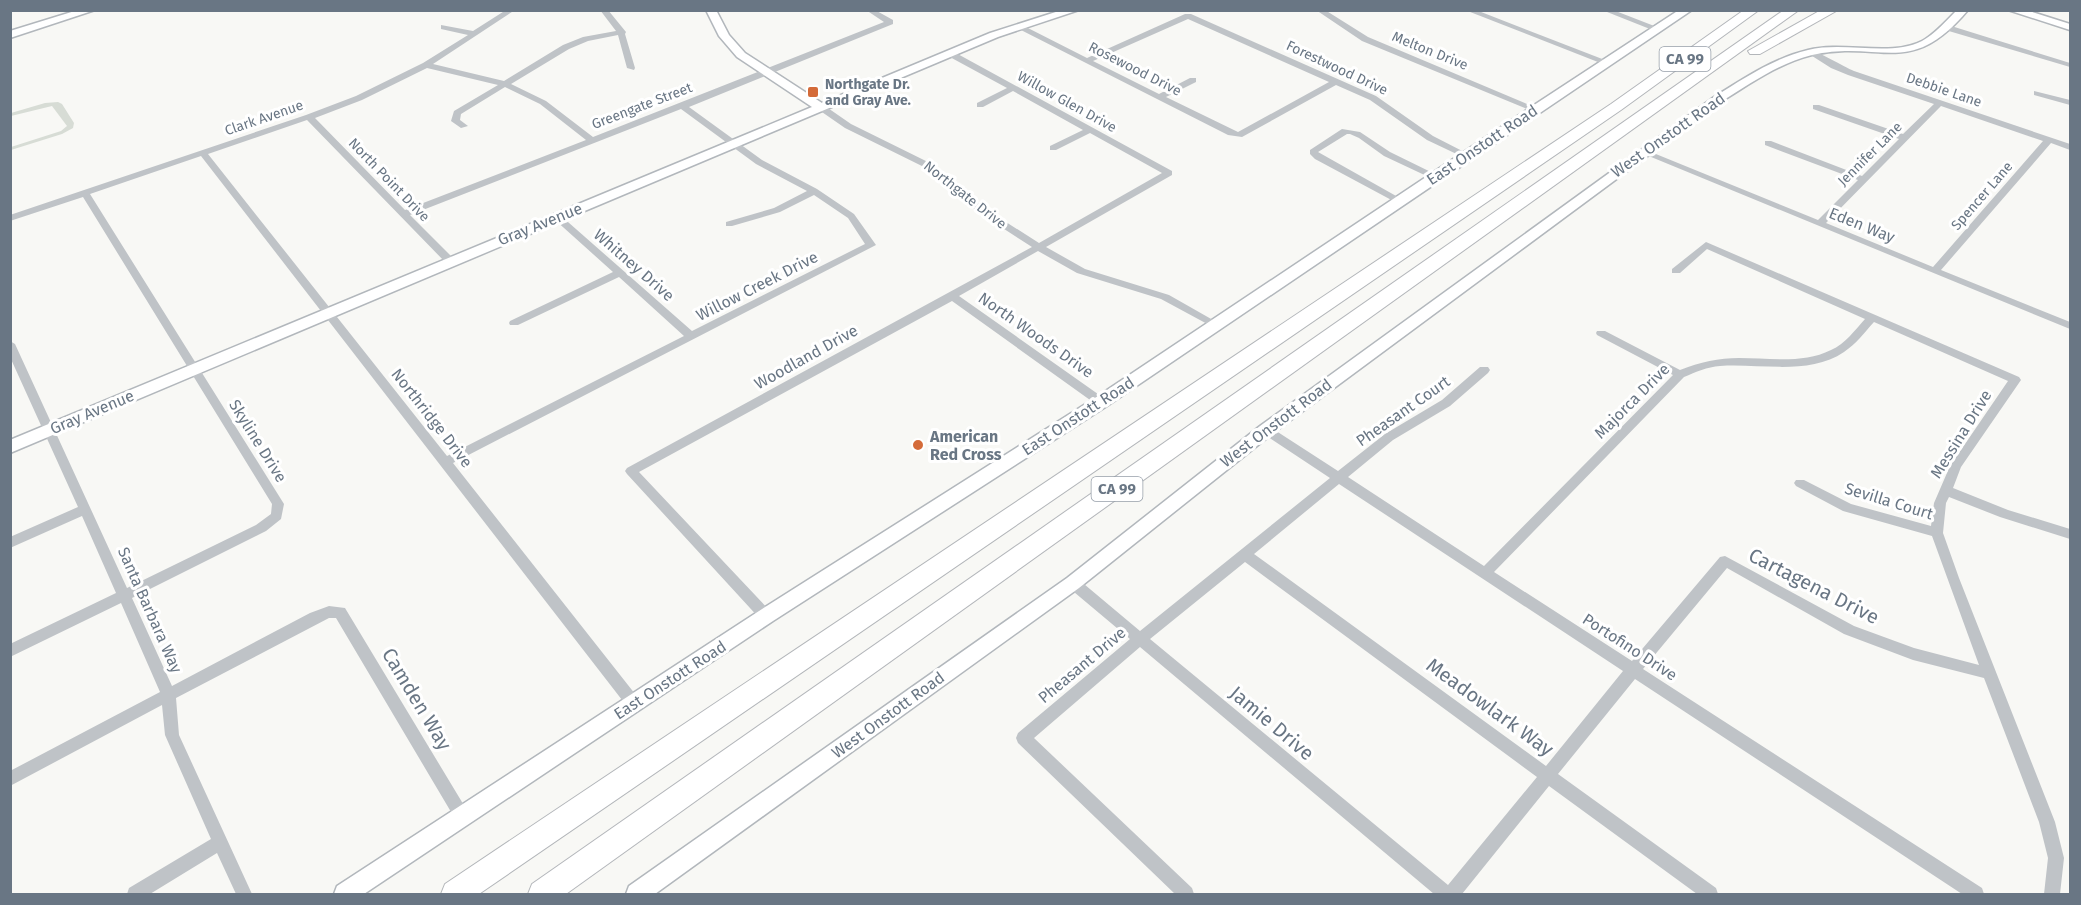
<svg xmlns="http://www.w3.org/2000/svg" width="2081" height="905" viewBox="0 0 2081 905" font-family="'Fira Sans',sans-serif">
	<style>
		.green { fill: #d7dcd5 }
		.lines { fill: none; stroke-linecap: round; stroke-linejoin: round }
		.secondary-casing { stroke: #b2b7bc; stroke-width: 3 }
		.highway-casing { stroke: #b3b6ba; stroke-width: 2 }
		.street { fill: #bfc3c7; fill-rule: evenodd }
		.secondary { fill: #fff; fill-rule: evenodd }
		.highway { fill: #fff; fill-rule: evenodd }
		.poi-dot { fill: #d46b39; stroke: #fff; stroke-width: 2 }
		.labels { text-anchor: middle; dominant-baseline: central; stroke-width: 6; stroke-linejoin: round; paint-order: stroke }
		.far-street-label { font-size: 14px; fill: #697684; stroke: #fff }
		.far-poi-label { font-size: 14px; font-weight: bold; fill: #697684; stroke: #fff; text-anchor: start }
		.shield { fill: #fff; stroke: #969fa9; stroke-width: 1.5 }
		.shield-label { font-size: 15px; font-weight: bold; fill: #697684 }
		.street-label { font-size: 16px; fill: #697684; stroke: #fff }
		.poi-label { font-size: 16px; font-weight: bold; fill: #697684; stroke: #fff; text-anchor: start }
		.near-street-label { font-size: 20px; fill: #697684; stroke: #fff }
	</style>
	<rect width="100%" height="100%" fill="#f8f8f5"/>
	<path class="green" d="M58 102 62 104 74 123 73 128 62 134 11 150V147L61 131 67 126 52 106 11 116V113L45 103Z"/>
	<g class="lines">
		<g class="secondary-casing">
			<g id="secondary">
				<path d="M78 10H95L10 38V31Z"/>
				<path d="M706 10H716L729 35 745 53 822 103 990 33 1062 10H1079L998 37 10 453V440L812 107 737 57 719 36Z"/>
				<path d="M1679 10H1692L1107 406 773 621 364 894H334L337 886 759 611 1095 398 1531 107Z"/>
				<path d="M1957 10H1968C1909 80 1882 39 1812 55 1779 63 1750 84 1722 101L1272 434 1079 588 655 894H626L629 886 1067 578 1260 426 1714 97C1744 78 1774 58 1808 50 1844 41 1891 57 1922 41 1935 34 1946 21 1957 10Z"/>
				<path d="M2008 10H2026L2070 24V30Z"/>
			</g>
		</g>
		<g class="highway-casing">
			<g id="highway">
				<path d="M1744 10H1759L1621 110 479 894H441L445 884 1611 104Z"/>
				<path d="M1784 10H1799L566 894H528L532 884Z"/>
				<path d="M1821 10H1838L1760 54H1750L1748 51Z"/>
			</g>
		</g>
		<g class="street">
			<path d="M506 10H515L433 64 504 81 563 45 583 37 616 31 600 10H608L626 32 625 34 635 68 634 70 627 68 618 35 588 41 569 49 511 84 546 101 593 137 884 22 866 10H875L893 20V24L689 107 762 160 817 189 854 214 876 245 453 463 639 699 641 704 639 709 634 710 629 709 201 156 90 194 284 504 281 519 266 531 132 598 172 686 310 613 329 606 345 608 471 817 469 822 463 824 457 822 336 618H329L176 698 179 735 252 894H236L217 853 150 894H127L129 888 211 839 165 735 162 705 10 786V771L160 692 121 603 10 657V644L116 593 82 516 10 548V537L78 507 10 357V341L15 344 127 588 256 525 271 514 272 504 83 197 10 221V215L306 115 356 96 423 63 468 35 441 29V25L473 31ZM427 68 498 85 454 111 451 121 461 128 468 126 460 120 461 114 505 87 540 104 586 140 405 210 315 118 362 100ZM681 109 756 164 807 191 774 208 726 222V226H732L780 212 814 195 848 218 865 244 692 331 560 215H554V219L613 272 510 321 509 323 510 325H518L619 277 684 336 447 456 208 154 307 120 446 263 450 264 455 261 454 259 410 215Z"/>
			<path d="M1316 10H1325L1368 37 1539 109 1532 111 1362 41Z"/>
			<path d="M1465 10H1476L1610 62 1603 64Z"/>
			<path d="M1602 10H1613L1662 29 1655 31Z"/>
			<path d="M1185 14H1191L1376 96 1433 136 1472 156 1471 158H1465L1427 140 1370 100 1336 85 1242 137 1228 135 1015 27 1022 25 1087 58ZM1188 19 1329 82 1238 132 1166 97 1196 82V78H1190L1159 94 1093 61Z"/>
			<path d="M1942 25H1948L2070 63V67L1942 29Z"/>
			<path d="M1809 50C1816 50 1844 67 1854 71L2070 144V150L2051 143 1941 270 2070 322V329L1639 152 1643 149 1646 150 1818 220 1858 180 1765 145V141H1771L1862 176 1899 139 1813 109V105H1819L1903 134 1934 104 1848 75 1831 68 1809 54ZM1941 106 2043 141 1933 267 1826 223Z"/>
			<path d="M948 52H954L1172 171V175L1046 247 1085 269 1169 295 1220 324 1219 326H1211L1161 299 1077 273 1038 251 959 296 1105 399 1107 402 1105 405H1097L952 301 639 472 771 612 773 616 771 620 766 622 761 620 627 474 625 471 627 468 1032 247 978 212 928 169 845 128 819 110V106H825L851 124 934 165 984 208 1039 243 1162 173 1090 133 1056 150H1050V146L1083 130 1013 91 983 107H977V103L1007 88 948 56Z"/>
			<path d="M2034 91 2070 100V105L2034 95Z"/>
			<path d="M1342 129 1360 132 1390 152 1441 177 1439 179H1433L1384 156 1359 138 1350 134H1347L1318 152 1405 201 1403 203H1397L1315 159 1310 154V150Z"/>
			<path d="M1706 242 2019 377 2021 380 1961 467 1953 488 2008 510 2070 529V539L2000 517 1949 497 1946 503 1943 533 1959 578 2055 822 2064 858 2060 894H2044L2048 858 2039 822 1984 678 1913 660 1844 634 1727 568 1643 669 1982 888 1984 894H1962L1635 679 1558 774 1716 888 1718 894H1697L1549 786 1462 894H1434L1140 647 1034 738 1192 888 1194 894H1175L1018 743 1016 738 1018 733 1130 639 1068 587 1066 583 1068 579 1073 578 1078 579 1140 631 1330 478 1262 433 1260 430 1262 427H1270L1338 471 1385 434 1442 400 1480 367H1488L1490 370 1488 373 1450 406 1393 440 1348 477 1484 566 1673 375 1597 335 1596 333 1597 331H1605L1680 370C1700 362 1719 358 1739 358 1770 358 1803 364 1831 350 1845 344 1855 330 1865 319L1707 249 1680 273H1672V269ZM1874 322 2008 381 1950 466 1934 503 1931 526 1851 504 1804 480H1796L1794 483 1796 486 1843 511 1932 536 1979 665 1914 648 1854 626 1725 556 1720 557 1632 661 1494 572 1684 377C1696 372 1707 367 1720 366 1759 363 1809 376 1844 352 1856 344 1864 333 1874 322ZM1339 484 1623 671 1546 766 1254 554ZM1245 562 1537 777 1448 885 1150 639Z"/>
		</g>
		<use href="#secondary" class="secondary"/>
		<use href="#highway" class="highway"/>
	</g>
	<g class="poi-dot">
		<rect x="807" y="86" width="12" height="12" rx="3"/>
		<circle cx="918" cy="445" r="6"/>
	</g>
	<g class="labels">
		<g class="far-street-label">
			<text transform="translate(1430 51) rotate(22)">Melton Drive</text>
			<text transform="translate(1337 68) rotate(25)">Forestwood Drive</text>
			<text transform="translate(1135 69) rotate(27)">Rosewood Drive</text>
			<text transform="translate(1944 90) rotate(19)">Debbie Lane</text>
			<text transform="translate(1067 102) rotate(29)">Willow Glen Drive</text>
			<text transform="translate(642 106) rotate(-21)">Greengate Street</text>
			<text transform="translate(264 118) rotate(-19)">Clark Avenue</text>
			<text transform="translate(1870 154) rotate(-45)">Jennifer Lane</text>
			<text transform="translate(389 180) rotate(46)">North Point Drive</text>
			<text transform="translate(965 195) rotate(38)">Northgate Drive</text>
			<text transform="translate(1982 196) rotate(-49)">Spencer Lane</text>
		</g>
		<g class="far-poi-label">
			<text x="825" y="84">Northgate Dr.<tspan x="825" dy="16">and Gray Ave.</tspan></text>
		</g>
		<g class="shield">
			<rect x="1659.5" y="47" width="51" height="24" rx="4.5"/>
			<rect x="1091.5" y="477" width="51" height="24" rx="4.5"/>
		</g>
		<g class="shield-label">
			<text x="1685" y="59">CA 99</text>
			<text x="1117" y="489">CA 99</text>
		</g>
		<g class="street-label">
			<text transform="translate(1668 135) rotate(-35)">West Onstott Road</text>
			<text transform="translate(1482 145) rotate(-34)">East Onstott Road</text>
			<text transform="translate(540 224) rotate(-22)">Gray Avenue</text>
			<text transform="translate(1862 225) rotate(22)">Eden Way</text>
			<text transform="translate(634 265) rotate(41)">Whitney Drive</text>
			<text transform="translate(757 286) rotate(-27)">Willow Creek Drive</text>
			<text transform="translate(1036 335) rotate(35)">North Woods Drive</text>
			<text transform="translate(806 357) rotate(-29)">Woodland Drive</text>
			<text transform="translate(1632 401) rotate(-45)">Majorca Drive</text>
			<text transform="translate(1403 411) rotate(-35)">Pheasant Court</text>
			<text transform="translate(92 412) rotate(-23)">Gray Avenue</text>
			<text transform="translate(1078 416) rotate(-33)">East Onstott Road</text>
			<text transform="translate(432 418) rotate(52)">Northridge Drive</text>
			<text transform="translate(1276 423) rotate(-37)">West Onstott Road</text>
			<text transform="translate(1961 434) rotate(-58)">Messina Drive</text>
			<text transform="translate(258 441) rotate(58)">Skyline Drive</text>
			<text transform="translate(1889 501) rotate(17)">Sevilla Court</text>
			<text transform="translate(150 610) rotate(66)">Santa Barbara Way</text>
			<text transform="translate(1630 647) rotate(33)">Portofino Drive</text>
			<text transform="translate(1082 665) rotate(-40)">Pheasant Drive</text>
			<text transform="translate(670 680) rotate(-33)">East Onstott Road</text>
			<text transform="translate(888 715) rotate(-36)">West Onstott Road</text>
		</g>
		<g class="poi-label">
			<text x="930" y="436">American<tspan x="930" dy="18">Red Cross</tspan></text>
		</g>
		<g class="near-street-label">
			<text transform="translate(1814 586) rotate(27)">Cartagena Drive</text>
			<text transform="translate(417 699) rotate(59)">Camden Way</text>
			<text transform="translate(1490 707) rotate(36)">Meadowlark Way</text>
			<text transform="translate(1272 723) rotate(40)">Jamie Drive</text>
		</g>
	</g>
	<rect width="2081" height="905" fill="none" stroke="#697684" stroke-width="24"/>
</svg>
